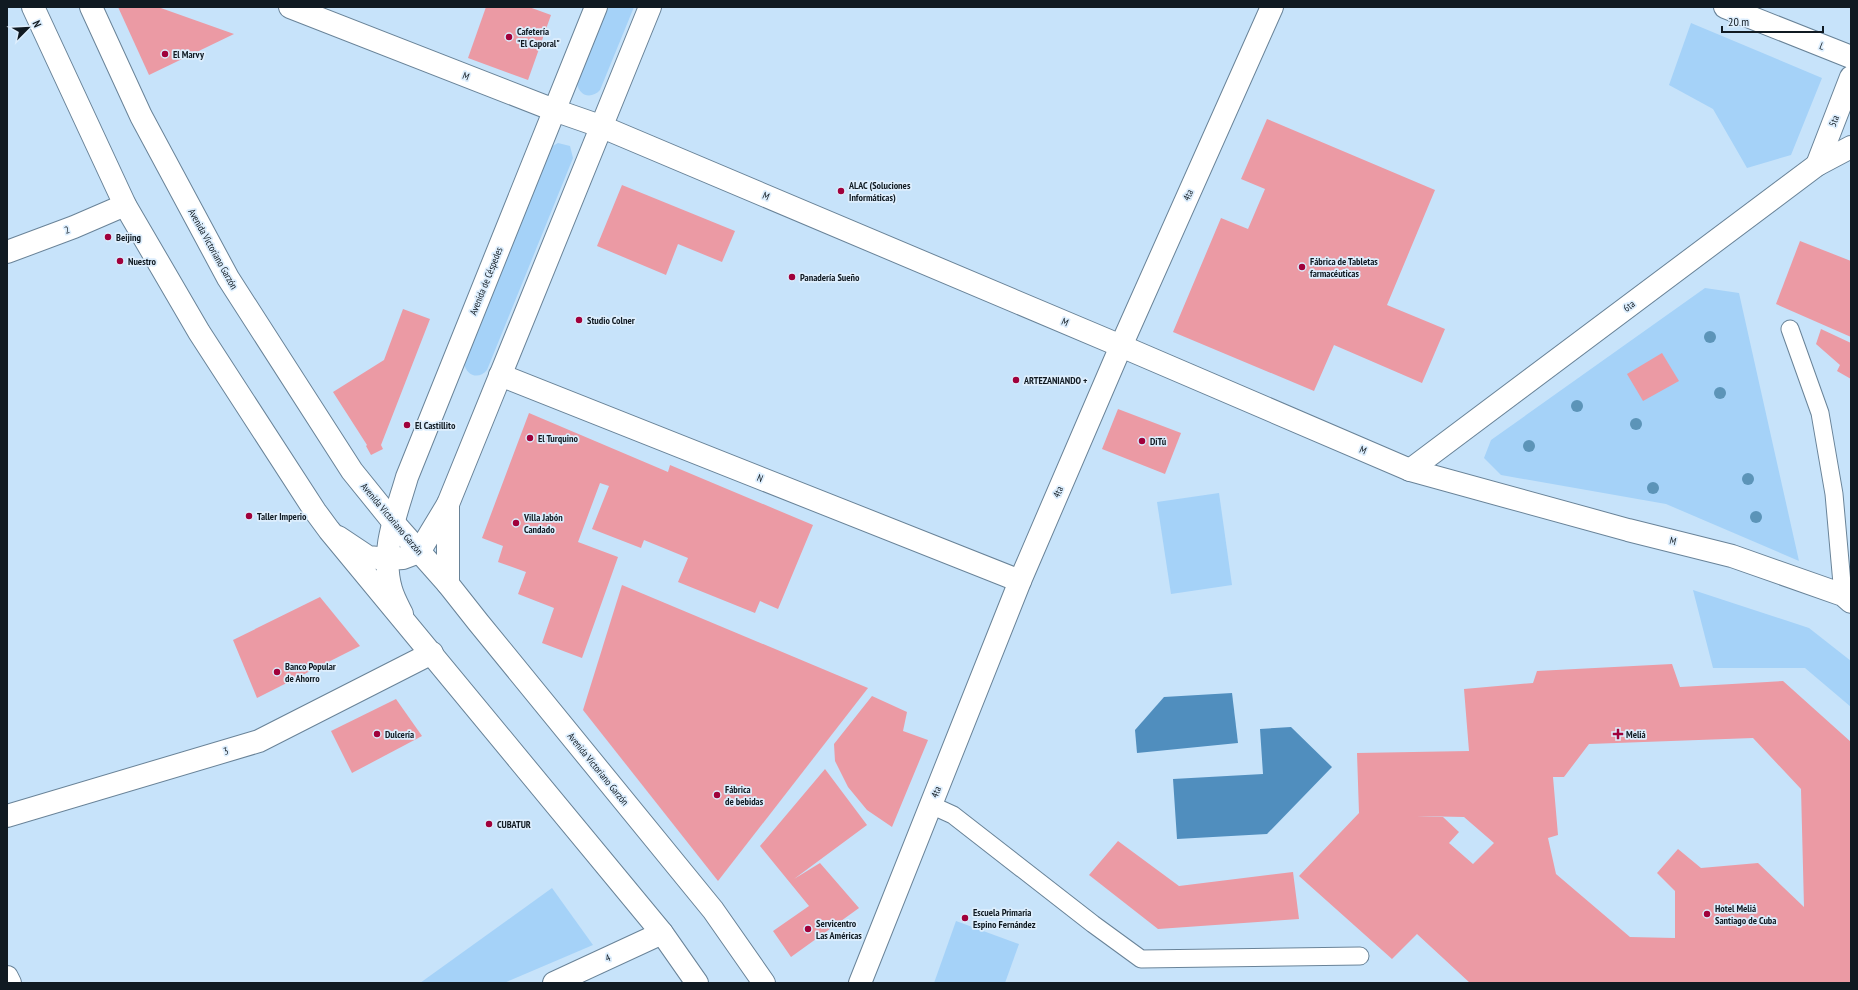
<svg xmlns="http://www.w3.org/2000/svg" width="1858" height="990" viewBox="0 0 1858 990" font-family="'PT Sans Narrow',sans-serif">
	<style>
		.green { fill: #a5d2f8 }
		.water { fill: #508ebe }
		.building { fill: #eb9aa4; fill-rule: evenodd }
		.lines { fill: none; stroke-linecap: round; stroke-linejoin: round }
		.lane-casing { stroke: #698398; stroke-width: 19 }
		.street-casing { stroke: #698398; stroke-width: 24 }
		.secondary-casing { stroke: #698398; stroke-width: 24 }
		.primary-casing { stroke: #698398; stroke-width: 24 }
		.lane { stroke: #fff; stroke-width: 17 }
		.street { stroke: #fff; stroke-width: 22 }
		.secondary { stroke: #fff; stroke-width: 22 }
		.primary { stroke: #fff; stroke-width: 22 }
		.tree { fill: #5c94b8 }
		.poi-dot { fill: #a0013b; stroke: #ddeefd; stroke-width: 1.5 }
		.labels { text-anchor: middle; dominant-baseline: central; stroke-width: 3.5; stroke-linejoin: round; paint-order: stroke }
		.poi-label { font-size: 10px; font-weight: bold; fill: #101a22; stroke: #ddeefd; text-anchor: start }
		.street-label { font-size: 10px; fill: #101a22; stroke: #ddeefd }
	</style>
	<rect width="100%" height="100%" fill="#c7e3fa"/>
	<g class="green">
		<path d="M608 7H634L600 90C592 99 579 97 577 83Z"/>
		<path d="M1691 23 1822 78 1791 155 1747 168 1713 109 1669 85Z"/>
		<path d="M558 143 570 146 573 158 487 370C479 380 466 376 464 363L551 147Z"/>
		<path d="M1705 288 1739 293 1799 561 1666 504 1501 475 1484 458 1491 440Z"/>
		<path d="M1219 493 1232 585 1171 594 1157 502Z"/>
		<path d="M1693 590 1809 628 1851 661V707L1805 668H1713Z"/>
		<path d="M552 888 593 945 504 983H420Z"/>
		<path d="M956 921 1019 944 1005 983H934Z"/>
	</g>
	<g class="water">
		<path d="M1232 693 1238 743 1137 753 1135 730 1164 697Z"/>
		<path d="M1291 727 1332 767 1267 834 1177 839 1173 779 1263 774 1260 729Z"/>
	</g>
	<g class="building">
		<path d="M118 7H158L234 34 149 75Z"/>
		<path d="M486 7H529L551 15 528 80 468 58Z"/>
		<path d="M1267 119 1435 190 1387 305 1445 329 1422 383 1334 345 1314 391 1173 332 1221 218 1248 229 1265 189 1241 179Z"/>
		<path d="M622 185 735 231 722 262 678 244 666 275 597 246Z"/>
		<path d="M1800 241 1851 261V337L1776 304Z"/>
		<path d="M403 309 430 319 381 445 383 449 371 455 366 446 367 445 333 392 384 360Z"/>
		<path d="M1821 329 1851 343V379L1837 371 1840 365 1816 344Z"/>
		<path d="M1662 353 1679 381 1643 401 1627 374Z"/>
		<path d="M1118 409 1181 433 1165 474 1102 449Z"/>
		<path d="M529 413 668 472 670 465 813 525 778 609 760 601 755 613 678 582 688 558 644 540 641 548 592 529 609 486 600 483 578 542 618 557 582 658 542 643 554 608 518 594 526 572 498 562 503 546 482 538Z"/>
		<path d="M622 585 868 688 718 881 583 710Z"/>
		<path d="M320 597 360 646 257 698 233 640Z"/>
		<path d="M1672 664 1680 687 1783 681 1851 742V983H1470L1417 934 1392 959 1299 876 1359 813 1357 753 1469 751 1464 689 1533 683 1537 671ZM1753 738 1801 789 1804 907 1758 863 1701 868 1678 849 1657 873 1675 891V938L1630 937 1556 874 1548 838 1558 835 1553 777H1564L1589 744ZM1417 816 1464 817 1494 843 1473 864 1449 843 1459 832 1443 817Z"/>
		<path d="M872 696 907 712 903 731 928 740 892 827 867 810 848 787 835 761 834 744Z"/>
		<path d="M396 699 422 736 352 773 331 731Z"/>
		<path d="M825 769 867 825 794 879 820 863 859 908 791 957 773 931 809 906 760 846Z"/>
		<path d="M1118 841 1179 886 1293 872 1299 919 1158 929 1089 875Z"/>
	</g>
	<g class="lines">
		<g class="lane-casing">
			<g id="lane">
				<path d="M1790 329 1820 413 1834 494 1843 595"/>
				<path d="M931 805 953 815 1093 924 1141 959 1360 956"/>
			</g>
		</g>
		<g class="street-casing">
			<g id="street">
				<path d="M290 7 554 110"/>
				<path d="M1725 7 1851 57"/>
				<path d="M1817 165 1851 77"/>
				<path d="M7 252 74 227 125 205"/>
				<path d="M1121 346 1272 7"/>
				<path d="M500 375 1020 581"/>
				<path d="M1410 470 1817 165 1851 147"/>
				<path d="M7 816 259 741 432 653"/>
				<path d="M554 983 662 933"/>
			</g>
		</g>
		<g class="secondary-casing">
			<g id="secondary">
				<path d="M554 110 600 126 1121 346 1410 470 1628 530 1732 556 1843 595 1851 602"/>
				<path d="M338 537 368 557 388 559 403 558 419 552 448 504 650 7"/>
				<path d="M448 584V504"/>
				<path d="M402 614C398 606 393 597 391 589 380 551 397 512 407 477L596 7"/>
				<path d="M7 977 10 983"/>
				<path d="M860 983 1020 581 1121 346"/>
			</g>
		</g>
		<g class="primary-casing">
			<g id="primary">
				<path d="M33 7 125 205 199 332 315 511 329 530 662 933 697 983"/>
				<path d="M91 7 141 116 228 278 352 471 394 523 448 584 478 622 713 910 764 983"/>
			</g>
		</g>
		<use href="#lane" class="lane"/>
		<use href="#street" class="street"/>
		<use href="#secondary" class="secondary"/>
		<use href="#primary" class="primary"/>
	</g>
	<g class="tree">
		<circle cx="1710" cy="337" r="6"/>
		<circle cx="1720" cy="393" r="6"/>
		<circle cx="1577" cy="406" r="6"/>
		<circle cx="1636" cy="424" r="6"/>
		<circle cx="1529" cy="446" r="6"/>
		<circle cx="1748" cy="479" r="6"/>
		<circle cx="1653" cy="488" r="6"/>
		<circle cx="1756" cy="517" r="6"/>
	</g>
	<g class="poi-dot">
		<circle cx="509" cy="37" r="4"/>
		<circle cx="165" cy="54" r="4"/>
		<circle cx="841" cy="191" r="4"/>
		<circle cx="108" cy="237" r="4"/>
		<circle cx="120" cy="261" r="4"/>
		<circle cx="1302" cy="267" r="4"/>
		<circle cx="792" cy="277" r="4"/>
		<circle cx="579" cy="320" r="4"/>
		<circle cx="1016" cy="380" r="4"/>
		<circle cx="407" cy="425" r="4"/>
		<circle cx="530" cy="438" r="4"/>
		<circle cx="1142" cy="441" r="4"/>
		<circle cx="249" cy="516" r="4"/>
		<circle cx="516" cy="523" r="4"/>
		<circle cx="277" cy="672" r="4"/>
		<circle cx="377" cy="734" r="4"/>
		<path d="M1616 728h4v4h4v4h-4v4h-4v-4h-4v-4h4z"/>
		<circle cx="717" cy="795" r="4"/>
		<circle cx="489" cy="824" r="4"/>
		<circle cx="1707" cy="914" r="4"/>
		<circle cx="965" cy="918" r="4"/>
		<circle cx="808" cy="929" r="4"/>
	</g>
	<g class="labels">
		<g class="poi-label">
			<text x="517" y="31">Cafetería<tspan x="517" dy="12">"El Caporal"</tspan></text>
			<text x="173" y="54">El Marvy</text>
			<text x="849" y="185">ALAC (Soluciones<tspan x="849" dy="12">Informáticas)</tspan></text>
			<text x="116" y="237">Beijing</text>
			<text x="128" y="261">Nuestro</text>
			<text x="1310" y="261">Fábrica de Tabletas<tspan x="1310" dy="12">farmacéuticas</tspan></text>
			<text x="800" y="277">Panadería Sueño</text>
			<text x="587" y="320">Studio Colner</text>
			<text x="1024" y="380">ARTEZANIANDO +</text>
			<text x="415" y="425">El Castillito</text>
			<text x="538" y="438">El Turquino</text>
			<text x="1150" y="441">DiTú</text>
			<text x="257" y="516">Taller Imperio</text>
			<text x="524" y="517">Villa Jabón<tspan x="524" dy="12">Candado</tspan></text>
			<text x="285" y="666">Banco Popular<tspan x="285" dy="12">de Ahorro</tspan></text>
			<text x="385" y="734">Dulcería</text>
			<text x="1626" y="734">Meliá</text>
			<text x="725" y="789">Fábrica<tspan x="725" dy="12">de bebidas</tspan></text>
			<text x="497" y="824">CUBATUR</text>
			<text x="1715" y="908">Hotel Meliá<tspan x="1715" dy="12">Santiago de Cuba</tspan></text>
			<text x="973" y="912">Escuela Primaria<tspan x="973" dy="12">Espino Fernández</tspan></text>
			<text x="816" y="923">Servicentro<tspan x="816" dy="12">Las Américas</tspan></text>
		</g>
		<g class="street-label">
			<text transform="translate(1822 46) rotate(22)">L</text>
			<text transform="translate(466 76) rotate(21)">M</text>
			<text transform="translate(1834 121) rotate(-69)">5ta</text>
			<text transform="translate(1188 195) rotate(-66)">4ta</text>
			<text transform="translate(766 196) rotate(23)">M</text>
			<text transform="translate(67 230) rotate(-20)">2</text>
			<text transform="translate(213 249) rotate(61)">Avenida Victoriano Garzón</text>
			<text transform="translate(486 281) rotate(-68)">Avenida de Céspedes</text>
			<text transform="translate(1629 306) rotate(-37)">6ta</text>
			<text transform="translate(1065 322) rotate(23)">M</text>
			<text transform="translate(1363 450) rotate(23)">M</text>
			<text transform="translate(760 478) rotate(22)">N</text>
			<text transform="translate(1058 492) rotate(-67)">4ta</text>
			<text transform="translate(392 519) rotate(50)">Avenida Victoriano Garzón</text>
			<text transform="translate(1673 541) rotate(14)">M</text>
			<text transform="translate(226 751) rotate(-17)">3</text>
			<text transform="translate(598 769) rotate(51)">Avenida Victoriano Garzón</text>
			<text transform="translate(936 792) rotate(-68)">4ta</text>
			<text transform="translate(608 958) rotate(-24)">4</text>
		</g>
	</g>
	<rect width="1858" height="990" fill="none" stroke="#101a22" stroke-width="16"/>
	<g transform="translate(28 28) rotate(66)" stroke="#ddeefd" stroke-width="3" paint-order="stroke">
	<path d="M0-3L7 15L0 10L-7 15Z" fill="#101a22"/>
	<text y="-6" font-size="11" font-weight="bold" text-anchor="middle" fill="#101a22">N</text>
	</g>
	<path d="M1722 26v6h101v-6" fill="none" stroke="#101a22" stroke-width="2"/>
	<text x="1728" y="26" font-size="12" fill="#101a22" stroke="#ddeefd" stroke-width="3" paint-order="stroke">20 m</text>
</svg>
